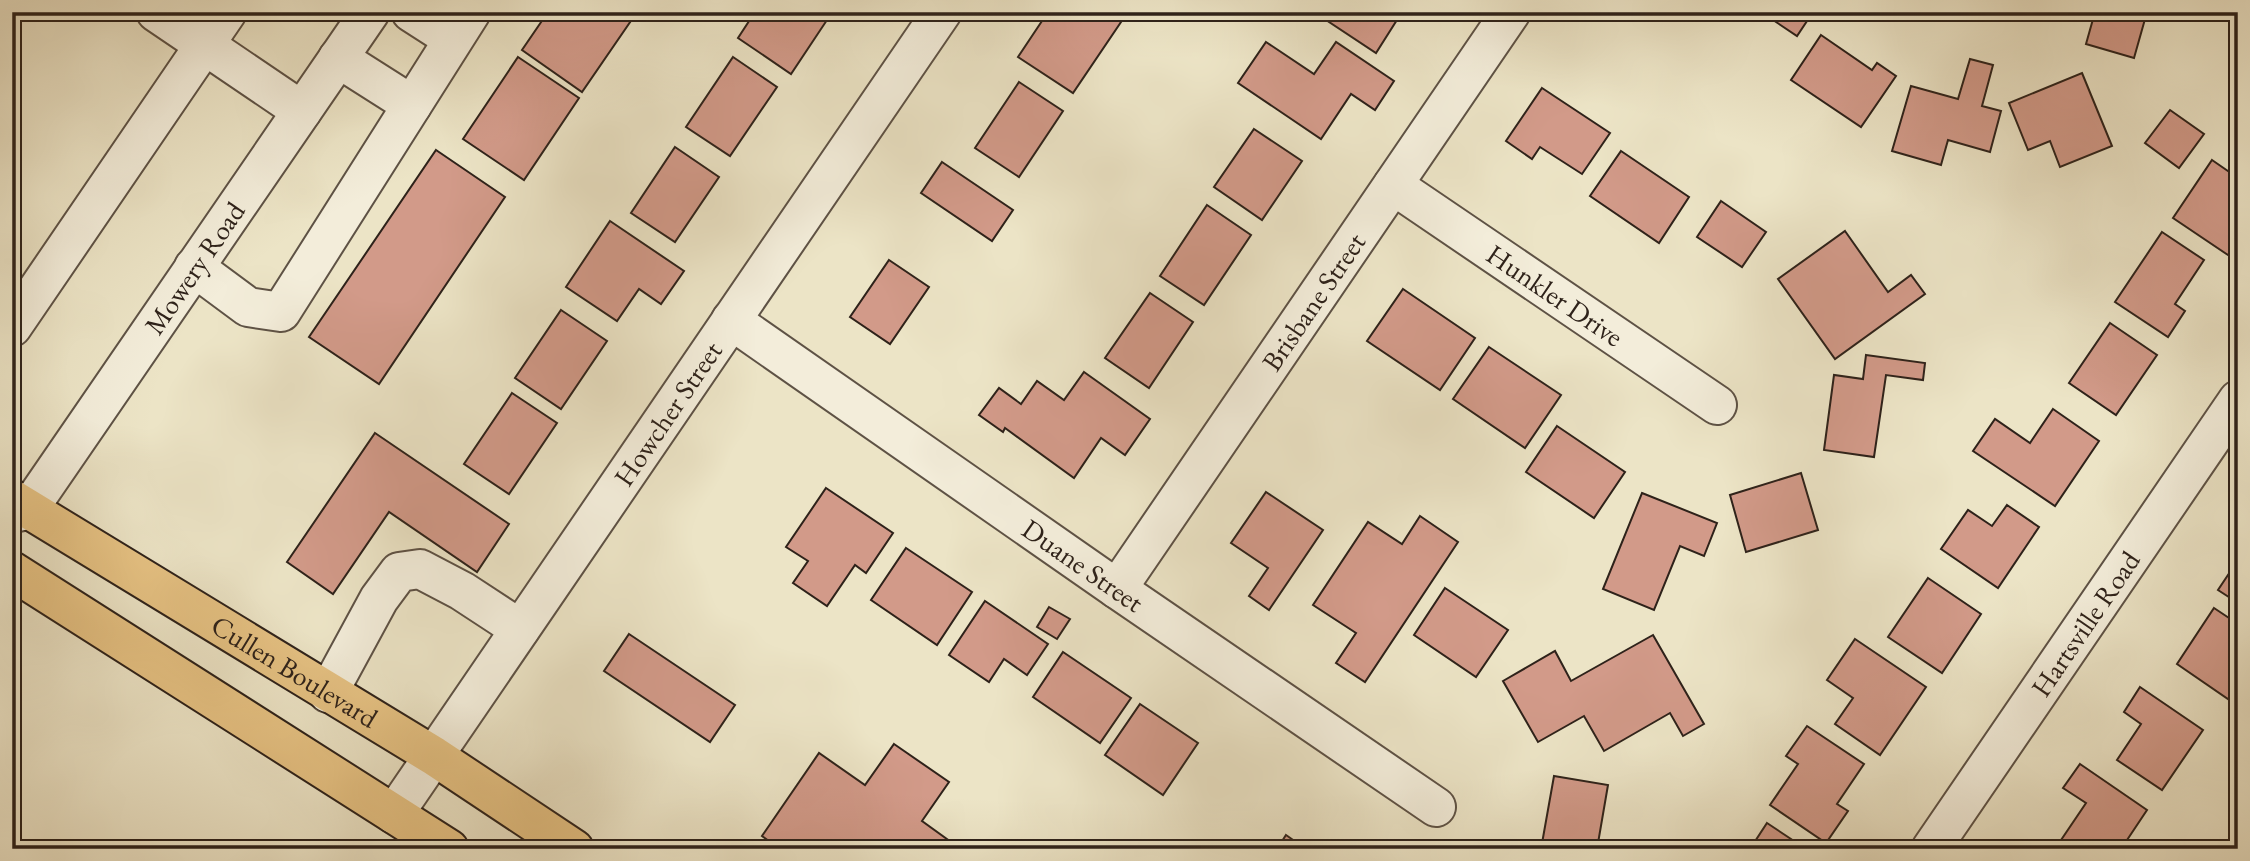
<svg xmlns="http://www.w3.org/2000/svg" width="2250" height="861" viewBox="0 0 2250 861" font-family="'EB Garamond',serif">
	<style>
		.building { fill: #d29a89; stroke: #2e221a; stroke-width: 2 }
		.lines { fill: none; stroke-linecap: round; stroke-linejoin: round }
		.minor-casing { stroke: #5e5245; stroke-width: 42 }
		.major-casing { stroke: #2e221a; stroke-width: 42 }
		.minor { stroke: #f3edda; stroke-width: 38 }
		.major { stroke: #e6c283; stroke-width: 38 }
		.labels { text-anchor: middle; dominant-baseline: central; stroke-width: 5; stroke-linejoin: round; paint-order: stroke }
		.street-label { font-size: 28px; fill: #2e221a; stroke: #f3edda }
	</style>
	<rect width="100%" height="100%" fill="#ece4c6"/>
	<filter id="stains"><feTurbulence type="fractalNoise" baseFrequency=".00286" numOctaves="4"/><feColorMatrix values="0 0 0 0 .2 0 0 0 0 .09 0 0 0 0 .02 0 0 0 .5 -.17"/></filter>
	<radialGradient id="worn" r=".72"><stop offset=".6" stop-color="#630" stop-opacity="0"/><stop offset="1" stop-color="#630" stop-opacity=".3"/></radialGradient>
	<g class="building">
		<path d="M548 12H637L582 92 522 50Z"/>
		<path d="M755 12H829L831 14 791 74 738 38Z"/>
		<path d="M1048 12H1106L1121 22 1073 93 1018 57Z"/>
		<path d="M1314 12H1402L1376 53Z"/>
		<path d="M1761 12H1813L1797 36Z"/>
		<path d="M2095 12H2147L2134 58 2086 44Z"/>
		<path d="M1821 35 1872 70 1877 63 1896 76 1861 127 1791 80Z"/>
		<path d="M1266 42 1314 74 1336 42 1394 81 1375 110 1351 94 1321 139 1238 83Z"/>
		<path d="M518 57 579 98 524 180 463 139Z"/>
		<path d="M733 57 777 87 730 156 686 127Z"/>
		<path d="M1970 59 1993 65 1982 106 2001 111 1990 152 1948 140 1941 165 1892 151 1911 86 1958 99Z"/>
		<path d="M2082 73 2112 146 2060 167 2050 141 2028 150 2009 103Z"/>
		<path d="M1019 82 1063 111 1019 177 975 148Z"/>
		<path d="M1542 88 1610 133 1582 174 1540 147 1532 159 1506 141Z"/>
		<path d="M2170 110 2204 134 2179 168 2145 143Z"/>
		<path d="M1254 129 1302 161 1262 220 1214 187Z"/>
		<path d="M675 147 719 177 675 242 631 213Z"/>
		<path d="M436 150 505 197 379 384 309 337Z"/>
		<path d="M1621 151 1689 197 1659 243 1590 196Z"/>
		<path d="M2212 160 2238 178V241L2228 255 2173 218Z"/>
		<path d="M942 162 1013 210 992 241 921 193Z"/>
		<path d="M1721 201 1766 232 1742 267 1697 237Z"/>
		<path d="M1207 205 1251 235 1204 305 1160 276Z"/>
		<path d="M610 221 684 271 661 304 639 289 617 321 566 287Z"/>
		<path d="M1845 231 1888 292 1911 275 1925 294 1835 359 1778 279Z"/>
		<path d="M2162 232 2204 260 2175 304 2185 311 2168 337 2115 302Z"/>
		<path d="M889 260 929 287 890 344 850 317Z"/>
		<path d="M1403 289 1475 338 1440 390 1367 341Z"/>
		<path d="M1150 293 1193 322 1149 388 1105 358Z"/>
		<path d="M561 310 607 341 561 409 515 378Z"/>
		<path d="M2110 323 2157 355 2116 415 2069 383Z"/>
		<path d="M1489 347 1561 395 1525 448 1453 399Z"/>
		<path d="M1866 355 1925 363 1923 380 1886 375 1874 457 1824 450 1834 375 1863 379Z"/>
		<path d="M1084 372 1150 419 1125 455 1101 438 1074 478 1005 428 1003 432 979 415 999 388 1021 404 1037 381 1064 400Z"/>
		<path d="M512 393 557 423 509 494 464 464Z"/>
		<path d="M2053 409 2099 441 2055 506 1973 451 1995 419 2030 443Z"/>
		<path d="M1557 426 1625 472 1594 518 1526 472Z"/>
		<path d="M375 433 509 524 477 572 389 512 333 594 287 562Z"/>
		<path d="M1801 473 1818 530 1746 552 1730 495Z"/>
		<path d="M826 488 893 533 866 573 855 565 827 606 793 583 808 561 786 547Z"/>
		<path d="M1266 492 1323 530 1269 610 1249 596 1268 568 1231 543Z"/>
		<path d="M1642 493 1717 523 1704 556 1680 546 1654 610 1603 589Z"/>
		<path d="M2007 505 2039 527 1998 588 1941 549 1968 510 1992 526Z"/>
		<path d="M1420 516 1458 542 1365 682 1336 663 1356 633 1313 605 1368 522 1402 544Z"/>
		<path d="M906 548 972 592 937 645 871 600Z"/>
		<path d="M2238 560V603L2218 590Z"/>
		<path d="M1928 578 1981 614 1942 673 1888 637Z"/>
		<path d="M1445 588 1508 630 1476 677 1414 635Z"/>
		<path d="M985 601 1048 644 1027 675 1004 659 989 682 949 655Z"/>
		<path d="M1049 607 1070 619 1057 639 1037 627Z"/>
		<path d="M2214 608 2238 624V684L2228 699 2177 664Z"/>
		<path d="M629 634 735 705 710 742 604 671Z"/>
		<path d="M1653 635 1704 724 1683 736 1670 713 1604 751 1584 716 1538 742 1503 681 1555 651 1571 681Z"/>
		<path d="M1855 639 1926 687 1880 755 1835 724 1853 698 1827 680Z"/>
		<path d="M1063 652 1131 698 1100 743 1033 697Z"/>
		<path d="M2140 687 2203 730 2162 790 2117 760 2141 724 2124 712Z"/>
		<path d="M1140 704 1198 743 1163 795 1105 755Z"/>
		<path d="M1807 726 1864 764 1837 804 1848 811 1826 843 1770 805 1798 764 1786 756Z"/>
		<path d="M894 744 949 782 922 821 951 842 946 849H780L762 836 819 753 865 785Z"/>
		<path d="M2080 764 2147 810 2121 849H2055L2086 803 2063 788Z"/>
		<path d="M1554 776 1608 785 1597 849H1541Z"/>
		<path d="M1767 823 1806 849H1750Z"/>
		<path d="M1286 835 1306 849H1277Z"/>
	</g>
	<g class="lines">
		<g class="minor-casing">
			<g id="minor">
				<path d="M156 12 302 111"/>
				<path d="M411 12 453 39"/>
				<path d="M338 58 412 105"/>
				<path id="s1" d="M1393 185 1717 405"/>
				<path d="M194 267 248 307 281 312 471 12"/>
				<path id="s2" d="M731 320 1117 589 1436 807"/>
				<path d="M12 327 227 12"/>
				<path id="s3" d="M12 513 28 510 370 12"/>
				<path id="s4" d="M1117 589 1511 12"/>
				<path d="M328 693 379 599 399 572 420 569 462 591 520 629"/>
				<path id="s5" d="M394 814 942 12"/>
				<path id="s6" d="M1931 849 2238 400"/>
			</g>
		</g>
		<g class="major-casing">
			<g id="major">
				<path id="s7" d="M12 499 434 756 574 849"/>
				<path d="M12 571 449 849"/>
			</g>
		</g>
		<use href="#minor" class="minor"/>
		<use href="#major" class="major"/>
	</g>
	<g class="labels">
		<g class="street-label">
			<text stroke="none"><textPath href="#s3" startOffset="310">Mowery Road</textPath></text>
			<text stroke="none"><textPath href="#s1" startOffset="196">Hunkler Drive</textPath></text>
			<text stroke="none"><textPath href="#s4" startOffset="348">Brisbane Street</textPath></text>
			<text stroke="none"><textPath href="#s5" startOffset="485">Howcher Street</textPath></text>
			<text stroke="none"><textPath href="#s2" startOffset="429">Duane Street</textPath></text>
			<text stroke="none"><textPath href="#s6" startOffset="273">Hartsville Road</textPath></text>
			<text stroke="none"><textPath href="#s7" startOffset="331">Cullen Boulevard</textPath></text>
		</g>
	</g>
	<rect width="2250" height="861" fill="none" stroke="#ece4c6" stroke-width="42"/>
	<rect x="14" y="14" width="2222" height="833" fill="none" stroke="#2e221a" stroke-width="3.5"/>
	<rect x="21" y="21" width="2208" height="819" fill="none" stroke="#2e221a" stroke-width="2"/>
	<rect width="100%" height="100%" filter="url(#stains)"/>
	<rect width="100%" height="100%" fill="url(#worn)"/>
</svg>
